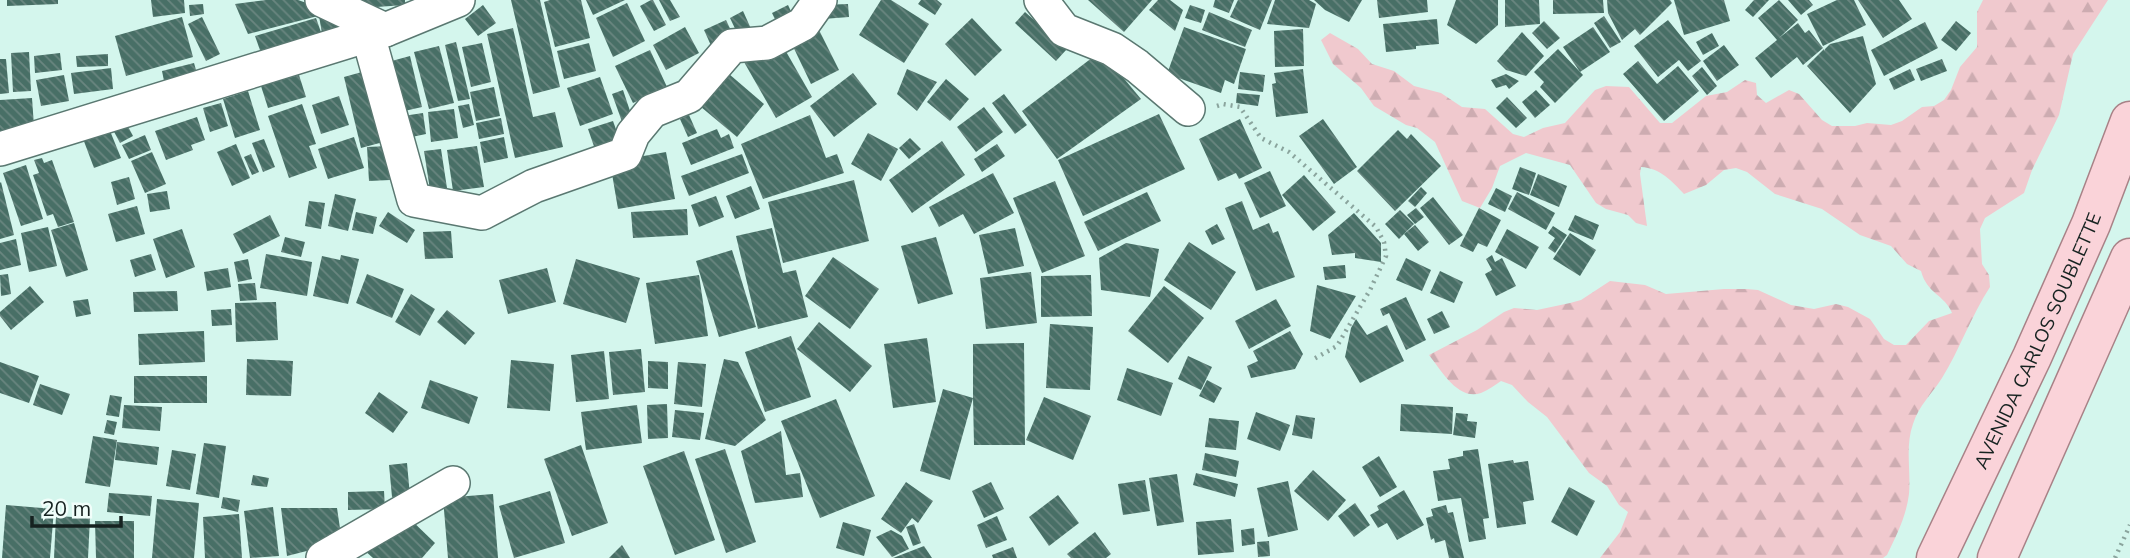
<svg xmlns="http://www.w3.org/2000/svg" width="2130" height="558" viewBox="0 0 2130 558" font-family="Mulish,sans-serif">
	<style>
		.forest { fill: url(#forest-firs) }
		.building { fill: url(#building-back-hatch) }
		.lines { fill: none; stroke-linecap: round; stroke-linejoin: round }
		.street-casing { stroke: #5a7871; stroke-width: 36 }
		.primary-casing { stroke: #a88287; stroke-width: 41 }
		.path { stroke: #8aa49d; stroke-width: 4.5; stroke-dasharray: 2 5; stroke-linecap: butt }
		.street { stroke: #fff; stroke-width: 33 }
		.primary { stroke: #fad3d9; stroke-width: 38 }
		.labels { text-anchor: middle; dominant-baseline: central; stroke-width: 7; stroke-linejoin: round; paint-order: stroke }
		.street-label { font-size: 19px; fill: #162220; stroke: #f1fefa }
	</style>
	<defs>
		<pattern id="forest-firs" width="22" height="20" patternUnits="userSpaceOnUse" patternTransform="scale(1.75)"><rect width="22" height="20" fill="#f0c9ce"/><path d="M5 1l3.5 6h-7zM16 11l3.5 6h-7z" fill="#cdacb1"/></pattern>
		<pattern id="building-back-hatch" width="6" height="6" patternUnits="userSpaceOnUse" patternTransform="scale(1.75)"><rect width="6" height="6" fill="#486f66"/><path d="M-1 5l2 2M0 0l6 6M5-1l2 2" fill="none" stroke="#6a8680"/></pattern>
	</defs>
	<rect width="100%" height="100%" fill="#d4f6ed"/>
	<path class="forest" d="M1983 0H2108L2073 54 2059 115 2032 170 2024 193 1985 218 1980 229 1982 264 1989 275 1990 287C1971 316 1960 349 1942 378 1932 394 1919 405 1913 424 1905 446 1911 471 1909 494 1906 517 1897 534 1887 555L1883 558H1600L1620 532 1628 512 1619 505 1607 486 1589 473 1547 417 1528 402 1512 385 1501 381C1495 385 1488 390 1481 393 1458 401 1441 370 1429 355L1477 330 1504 312 1514 308 1537 310 1570 303 1581 300 1610 281 1645 285 1666 294 1724 289H1746L1758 290 1791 305 1814 309 1836 304 1848 307 1870 319 1884 339 1894 345H1906L1929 321 1952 313C1945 295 1927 294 1921 271L1907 264 1891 246 1860 235 1822 209 1775 194 1747 172 1736 168 1724 170 1706 185 1684 194C1672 181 1660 168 1641 167L1640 174 1647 226 1636 223 1628 215 1606 209 1596 203 1570 165 1526 153 1500 166 1492 188 1480 208 1462 201 1435 142 1417 128 1406 125 1374 106 1361 88 1333 64 1321 40 1330 33 1358 49 1372 64 1394 71 1414 86 1441 93 1462 107 1485 109 1513 134 1524 137 1543 128 1565 123 1595 90 1606 86 1629 87 1660 123H1672L1706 96 1727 92 1745 80 1756 83 1757 95 1766 103 1789 90 1799 94 1822 120 1832 126H1855L1867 123 1891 125 1902 121 1922 107 1934 106 1944 100 1951 90 1960 67 1977 47V12Z"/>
	<g class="building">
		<path d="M7 0H58V4L7 6Z"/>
		<path d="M151 0H184L185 13 153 17Z"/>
		<path d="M266 0H298L315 6 318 16 248 34 235 4Z"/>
		<path d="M347 0H405V5L348 9Z"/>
		<path d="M511 0H540L560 87 533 94Z"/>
		<path d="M550 0H581L590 38 555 47 544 2Z"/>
		<path d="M586 0H625L593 15Z"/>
		<path d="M651 0H653L666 25 654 31 640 6Z"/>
		<path d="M659 0H670L680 17 670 21Z"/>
		<path d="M881 0H891L929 24 904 63 859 35Z"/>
		<path d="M921 0H937L942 4 935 15 918 4Z"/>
		<path d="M1088 0H1152L1124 32Z"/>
		<path d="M1158 0H1170L1183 10 1175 31 1149 10Z"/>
		<path d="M1215 0H1234L1229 13 1213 7Z"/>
		<path d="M1238 0H1272L1260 30 1230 17Z"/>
		<path d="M1275 0H1309L1316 4 1309 28 1267 24Z"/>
		<path d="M1314 0H1362L1349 22 1325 10Z"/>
		<path d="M1377 0H1427L1428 12 1379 18Z"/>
		<path d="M1456 0H1498V25L1476 44 1447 25Z"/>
		<path d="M1505 0H1539L1540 24 1505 27Z"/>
		<path d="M1553 0H1603L1604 13 1553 14Z"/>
		<path d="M1607 0H1670L1672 3 1640 35 1635 29 1622 40 1608 13Z"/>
		<path d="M1674 0H1724L1730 21 1684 35Z"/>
		<path d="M1754 0H1769L1753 17 1745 10Z"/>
		<path d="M1779 0 1798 20 1779 38 1798 23 1805 33 1809 30 1823 48 1803 65 1797 57 1771 78 1755 58 1777 40 1758 18Z"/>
		<path d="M1788 0H1809L1813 5 1801 15Z"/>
		<path d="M1837 0H1854L1866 25 1823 46 1807 14Z"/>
		<path d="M1858 0H1899L1912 19 1883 38Z"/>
		<path d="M627 3 645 41 613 57 596 18Z"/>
		<path d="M203 4 204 14 190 16 189 5Z"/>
		<path d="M848 4 849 17 823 19 822 5Z"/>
		<path d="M483 5 496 23 478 36 465 19Z"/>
		<path d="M788 5 797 24 781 32 772 13Z"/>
		<path d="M1190 5 1205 10 1201 23 1185 18Z"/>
		<path d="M743 11 752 31 739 37 730 18Z"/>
		<path d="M341 12 345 35 323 39 319 16Z"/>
		<path d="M1025 12 1067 49 1056 61 1015 23Z"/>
		<path d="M1209 12 1252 30 1245 47 1202 30Z"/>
		<path d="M1604 16 1621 42 1610 48 1594 23Z"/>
		<path d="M182 17 193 57 126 76 115 36Z"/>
		<path d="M202 17 220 54 206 61 188 24Z"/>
		<path d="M316 18 322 35 261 53 255 36Z"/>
		<path d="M972 18 1002 50 975 76 945 44Z"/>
		<path d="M1437 19 1439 44 1416 46V49L1386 52 1383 24Z"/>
		<path d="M726 20 735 39 713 50 704 30Z"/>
		<path d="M1668 20 1701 61 1688 71 1679 60 1658 77 1634 46Z"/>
		<path d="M1544 21 1560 38 1547 49 1532 33Z"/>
		<path d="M1956 21 1971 33 1956 51 1941 40Z"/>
		<path d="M815 22 839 70 811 84 788 36Z"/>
		<path d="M1925 22 1938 48 1884 76 1871 50Z"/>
		<path d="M685 27 699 53 666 70 653 45Z"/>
		<path d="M1184 27 1246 49 1234 84 1225 80 1221 93 1167 74Z"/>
		<path d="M1593 27 1610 52 1580 72 1563 47Z"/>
		<path d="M513 28 533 117 555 112 563 147 515 158 487 34Z"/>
		<path d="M1303 29 1304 66 1275 67 1274 31Z"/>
		<path d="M1522 32 1544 56 1526 76 1506 70 1497 61Z"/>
		<path d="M1712 33 1719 46 1703 55 1696 42Z"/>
		<path d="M1863 36 1876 84 1850 113 1807 66 1824 49 1825 51V49L1830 44Z"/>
		<path d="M780 41 812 97 776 118 744 62Z"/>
		<path d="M456 42 470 99 458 101 445 45Z"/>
		<path d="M482 43 491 82 471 87 462 47Z"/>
		<path d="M589 43 596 71 564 79 557 51Z"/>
		<path d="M1724 45 1739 65 1717 81 1703 61Z"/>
		<path d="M439 46 454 103 429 109 414 52Z"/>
		<path d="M1558 49 1583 75 1555 103 1540 87 1544 82 1534 72Z"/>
		<path d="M650 50 667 87 633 103 615 66Z"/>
		<path d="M1101 51 1141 99 1057 159 1022 111Z"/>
		<path d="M29 52 31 91 13 92 11 53Z"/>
		<path d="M60 53 62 70 35 73 34 56Z"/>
		<path d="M108 54V66L77 67 76 56Z"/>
		<path d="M410 56 422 107 400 112 388 62Z"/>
		<path d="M0 59H6L9 93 0 94Z"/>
		<path d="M1942 59 1947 71 1921 81 1916 69Z"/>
		<path d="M1638 61 1657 84 1678 66 1699 91 1664 121 1623 74Z"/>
		<path d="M194 63 198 77 165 86 162 71Z"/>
		<path d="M1702 67 1717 86 1707 95 1692 76Z"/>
		<path d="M111 68 113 89 74 94 71 73Z"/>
		<path d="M722 68 764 104 737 137 695 102Z"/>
		<path d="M907 69 937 82 917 111 897 94Z"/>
		<path d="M1303 69 1308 113 1276 117 1272 84 1276 83 1274 73Z"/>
		<path d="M1910 69 1915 80 1894 90 1889 79Z"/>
		<path d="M369 70 387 141 361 148 344 77Z"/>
		<path d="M1240 72 1265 75 1263 92 1238 89Z"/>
		<path d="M853 73 877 104 834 137 810 106Z"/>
		<path d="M1506 74 1519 81 1509 89 1506 85 1496 88 1491 80Z"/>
		<path d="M64 75 69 101 41 106 36 80Z"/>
		<path d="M299 75 306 97 268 108 261 86Z"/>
		<path d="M600 77 613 114 580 126 567 88Z"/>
		<path d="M946 79 969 99 950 121 927 102Z"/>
		<path d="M494 87 500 116 476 121 470 92Z"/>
		<path d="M623 90 635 126 625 130 612 94Z"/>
		<path d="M1536 90 1550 105 1535 118 1522 102Z"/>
		<path d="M248 91 260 130 235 138 223 99Z"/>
		<path d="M1237 93 1260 95 1258 106 1236 103Z"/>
		<path d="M1004 94 1027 125 1015 134 992 103Z"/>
		<path d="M339 96 349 125 321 134 312 105Z"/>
		<path d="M1507 97 1527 118 1516 128 1496 108Z"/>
		<path d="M32 98 34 126 0 137V100Z"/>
		<path d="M221 103 228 126 210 132 203 108Z"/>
		<path d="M302 104 316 144 309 146 317 168 289 178 268 116Z"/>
		<path d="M469 104 474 125 463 128 458 106Z"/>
		<path d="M984 107 1003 132 976 152 957 127Z"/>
		<path d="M454 109 458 138 431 142 428 112Z"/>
		<path d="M423 113 426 134 407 138 403 116Z"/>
		<path d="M1159 114 1185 169 1083 216 1058 160Z"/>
		<path d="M689 115 697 133 688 137 680 119Z"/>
		<path d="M810 115 826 158 837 154 844 173 763 199 741 144Z"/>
		<path d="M197 117 205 140 191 145 193 150 166 160 155 131Z"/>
		<path d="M501 118 504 134 479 139 476 123Z"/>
		<path d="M124 119 133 136 120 143 111 126Z"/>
		<path d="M1240 119 1262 168 1239 179 1236 173 1218 181 1199 139Z"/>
		<path d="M1323 119 1357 167 1334 184 1299 136Z"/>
		<path d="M613 121 623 149 598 158 588 129Z"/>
		<path d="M108 126 121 158 94 168 82 136Z"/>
		<path d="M717 129 721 138 729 134 734 148 691 165 682 143Z"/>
		<path d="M1398 130 1407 139 1411 134 1441 166 1395 211 1357 171Z"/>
		<path d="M868 133 898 149 881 181 851 164Z"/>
		<path d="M145 135 151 150 129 159 122 145Z"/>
		<path d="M354 137 364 168 328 179 318 149Z"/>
		<path d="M504 137 508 158 484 163 480 142Z"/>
		<path d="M910 138 921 149 909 159 899 148Z"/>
		<path d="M264 139 275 167 263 172 252 143Z"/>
		<path d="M942 141 965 175 912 213 889 180Z"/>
		<path d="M236 144 250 178 232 186 217 152Z"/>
		<path d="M997 144 1005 156 982 172 974 159Z"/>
		<path d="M388 146 390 180 369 181 367 147Z"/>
		<path d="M477 146 484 187 453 191 447 150Z"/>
		<path d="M441 149 447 188 430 190 424 151Z"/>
		<path d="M152 152 166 184 145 193 131 161Z"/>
		<path d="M666 152 675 199 618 209 610 162Z"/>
		<path d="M251 154 259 172 252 175 244 157Z"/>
		<path d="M742 154 749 173 689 196 681 176Z"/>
		<path d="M42 158 44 163 52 160 74 222 58 227 53 214 47 216 33 175 39 173 34 160Z"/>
		<path d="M26 165 43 219 21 226 3 173Z"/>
		<path d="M1520 167 1536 173 1529 195 1512 189Z"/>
		<path d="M1270 171 1286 206 1260 218 1244 183Z"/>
		<path d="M993 173 1014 213 974 234 963 214 939 227 929 207Z"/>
		<path d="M1538 174 1567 186 1559 207 1530 195Z"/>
		<path d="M1304 175 1336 212 1313 231 1282 195Z"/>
		<path d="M129 177 135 199 117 205 111 182Z"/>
		<path d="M854 180 869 241 783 263 768 202Z"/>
		<path d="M1055 181 1085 256 1042 273 1013 198Z"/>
		<path d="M1 182 14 235 0 239V183Z"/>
		<path d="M751 186 760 209 735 219 726 196Z"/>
		<path d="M1421 187 1427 193 1415 207 1408 201Z"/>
		<path d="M1496 188 1512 196 1505 212 1488 204Z"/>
		<path d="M167 191 170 209 150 212 147 194Z"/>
		<path d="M1147 192 1161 221 1098 251 1084 222Z"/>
		<path d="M1517 192 1555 213 1546 230 1508 209Z"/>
		<path d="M335 194 356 199 348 231 328 226Z"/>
		<path d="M716 196 724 217 699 227 691 205Z"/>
		<path d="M1433 197 1463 235 1449 245 1420 208Z"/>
		<path d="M309 201 325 203 321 229 305 226Z"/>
		<path d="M1242 201 1253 230 1269 223 1273 233 1278 231 1295 277 1256 291 1225 208Z"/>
		<path d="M137 206 145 234 116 242 108 214Z"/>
		<path d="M1416 208 1424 217 1415 224 1407 215Z"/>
		<path d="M1479 208 1501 220 1487 247 1478 243 1473 252 1460 246Z"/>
		<path d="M687 209 688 235 633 238 631 212Z"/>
		<path d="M1400 210 1414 224 1399 239 1385 224Z"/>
		<path d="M356 212 377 217 373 234 352 230Z"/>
		<path d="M388 212 415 230 407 243 379 226Z"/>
		<path d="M1354 213 1381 243V262L1355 258V253L1332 255 1328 235Z"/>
		<path d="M270 215 280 236 243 254 233 234Z"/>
		<path d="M1575 215 1599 225 1593 240 1568 230Z"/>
		<path d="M74 223 88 270 66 277 51 230Z"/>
		<path d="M1217 224 1225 239 1212 245 1205 231Z"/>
		<path d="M1415 225 1429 242 1418 251 1404 234Z"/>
		<path d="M1553 226 1567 235 1555 253 1548 248 1555 238 1548 233Z"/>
		<path d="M48 227 57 266 29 272 21 233Z"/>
		<path d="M772 228 783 273 796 270 808 317 758 329 736 236Z"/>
		<path d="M1015 228 1024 266 988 274 979 235Z"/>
		<path d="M182 229 195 267 166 278 153 239Z"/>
		<path d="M1507 229 1539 247 1526 269 1495 252Z"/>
		<path d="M451 231 453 258 425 259 423 232Z"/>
		<path d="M1570 233 1596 250 1580 276 1553 259Z"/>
		<path d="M285 237 305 242 301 257 281 252Z"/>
		<path d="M936 237 953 294 918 304 901 246Z"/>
		<path d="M16 239 21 265 0 270V243Z"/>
		<path d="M1189 242 1236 272 1211 310 1164 280Z"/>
		<path d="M1126 243 1159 249 1150 297 1101 290 1099 258Z"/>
		<path d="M732 250 756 327 719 337 696 261Z"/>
		<path d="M151 254 156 270 135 277 130 260Z"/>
		<path d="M266 254 312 262 307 296 260 288Z"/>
		<path d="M341 255 359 259 348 304 313 296 322 256 340 260Z"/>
		<path d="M1492 255 1495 262 1502 258 1516 286 1496 296 1485 274 1492 270 1486 259Z"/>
		<path d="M833 257 879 289 850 329 805 296Z"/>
		<path d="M1406 258 1431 270 1422 291 1396 280Z"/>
		<path d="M248 259 252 279 238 282 234 262Z"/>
		<path d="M576 259 640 278 626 323 563 304Z"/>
		<path d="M1345 265 1346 278 1325 280 1323 267Z"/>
		<path d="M228 268 231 287 207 291 204 272Z"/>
		<path d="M547 268 556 302 508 314 499 280Z"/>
		<path d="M1440 271 1463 282 1454 303 1430 293Z"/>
		<path d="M1031 272 1037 323 986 329 980 278Z"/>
		<path d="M8 274 11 294 1 296 0 275Z"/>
		<path d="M367 274 404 289 392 318 356 303Z"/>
		<path d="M699 275 708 336 655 344 646 283Z"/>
		<path d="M1091 275 1092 316 1041 317V276Z"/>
		<path d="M255 283 257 300 240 301 238 284Z"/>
		<path d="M1317 285 1356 296 1330 339 1310 331Z"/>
		<path d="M30 286 44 302 11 330 0 316V312Z"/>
		<path d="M1164 286 1204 318 1168 363 1128 331Z"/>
		<path d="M177 291 178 311 134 312 133 292Z"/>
		<path d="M411 294 435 309 420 336 395 322Z"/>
		<path d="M1406 297 1426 340 1406 350 1389 313 1383 316 1380 309Z"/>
		<path d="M88 299 91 314 76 317 73 301Z"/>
		<path d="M1276 299 1291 326 1249 349 1235 321Z"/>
		<path d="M276 302 278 340 236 342 235 303Z"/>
		<path d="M231 309 232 325 212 326 211 310Z"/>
		<path d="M447 310 475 333 465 345 437 322Z"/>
		<path d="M1442 311 1450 327 1434 334 1427 319Z"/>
		<path d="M1356 319 1367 335 1387 325 1404 361 1360 383 1345 357 1351 328Z"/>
		<path d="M819 322 872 366 850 392 797 349Z"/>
		<path d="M1050 324 1093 327 1090 390 1046 388Z"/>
		<path d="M204 331 205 362 139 365 138 334Z"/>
		<path d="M1290 331 1303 354 1295 369 1251 378 1247 366 1258 361 1253 351Z"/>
		<path d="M791 336 811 397 765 412 745 352Z"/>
		<path d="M927 338 936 402 893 408 884 344Z"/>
		<path d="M1024 343 1025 445H974L973 398 950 480 920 471 943 389 973 398V344Z"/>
		<path d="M641 349 645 392 613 395 609 352Z"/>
		<path d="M604 351 609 399 576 402 571 355Z"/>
		<path d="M1188 356 1212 367 1201 390 1178 379Z"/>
		<path d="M247 359 293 361 291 396 246 395Z"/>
		<path d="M724 359 738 362 766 420 735 446 705 439Z"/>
		<path d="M511 360 554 364 550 411 507 408Z"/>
		<path d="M648 361 668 362V389L648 388Z"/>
		<path d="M0 362 39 376 29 403 0 393Z"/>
		<path d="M678 362 706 364 702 407 674 404Z"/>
		<path d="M1127 368 1173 383 1161 416 1117 400Z"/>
		<rect x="134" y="376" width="73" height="27"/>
		<path d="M430 380 478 397 469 424 421 408Z"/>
		<path d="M1207 380 1222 388 1214 403 1199 396Z"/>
		<path d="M40 384 70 394 62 415 33 405Z"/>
		<path d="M379 392 408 412 393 433 365 413Z"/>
		<path d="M110 395 122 397 119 417 106 415Z"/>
		<path d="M1044 397 1091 416 1073 460 1026 440Z"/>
		<path d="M836 399 875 496 820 518 781 421Z"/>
		<path d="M667 404 668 438 648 439 647 405Z"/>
		<path d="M1401 404 1453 407 1452 434 1400 431Z"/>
		<path d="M124 405 162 407 160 431 122 428Z"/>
		<path d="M637 405 642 443 586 450 581 412Z"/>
		<path d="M675 410 704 413 700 440 672 437Z"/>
		<path d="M1256 412 1290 425 1280 451 1247 439Z"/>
		<path d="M1456 413 1468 414 1467 421 1477 422 1475 438 1453 435Z"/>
		<path d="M1296 415 1315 418 1312 439 1292 435Z"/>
		<path d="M1209 418 1239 421 1236 450 1205 447Z"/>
		<path d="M107 420 117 422 114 435 104 433Z"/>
		<path d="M781 431 786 475 800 473 803 497 755 503 741 451Z"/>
		<path d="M93 436 117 440 110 487 85 483Z"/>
		<path d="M117 442 159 447 157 465 115 460Z"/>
		<path d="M204 443 226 446 219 498 196 494Z"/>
		<path d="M581 445 608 523 572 536 544 459Z"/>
		<path d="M725 449 756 542 726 553 695 459Z"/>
		<path d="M1478 449 1489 518 1483 519 1486 539 1469 542 1461 498 1438 501 1433 471 1450 469 1448 459 1463 456V451Z"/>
		<path d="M172 450 196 454 190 490 166 486Z"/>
		<path d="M684 451 715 540 675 555 643 466Z"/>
		<path d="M1205 453 1239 461 1236 477 1202 470Z"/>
		<path d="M1379 456 1397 487 1380 497 1362 467Z"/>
		<path d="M1513 460 1514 463 1528 461 1534 500 1523 502 1526 524 1497 528 1488 464Z"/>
		<path d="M407 463 410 496 392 497 389 465Z"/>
		<path d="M1313 470 1346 500 1328 521 1294 491Z"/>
		<path d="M1196 473 1238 484 1235 497 1193 485Z"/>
		<path d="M1177 474 1184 522 1157 526 1149 478Z"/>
		<path d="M253 475 269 478 267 487 251 485Z"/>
		<path d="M1145 480 1150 511 1123 515 1118 484Z"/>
		<path d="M1288 481 1298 530 1268 537 1257 488Z"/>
		<path d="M906 482 933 501 918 523 912 518 901 533 881 519Z"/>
		<path d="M991 482 1004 509 984 518 972 491Z"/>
		<path d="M1569 487 1595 501 1577 536 1551 522Z"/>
		<path d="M1404 490 1424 525 1397 540 1387 523 1378 528 1370 515 1379 510 1377 506Z"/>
		<path d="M384 491 385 509 348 510V492Z"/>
		<path d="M550 491 565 543 514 558 499 506Z"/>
		<path d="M109 493 152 496 150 516 107 512Z"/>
		<path d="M493 494 498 558H448L443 498Z"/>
		<path d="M1058 495 1079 523 1049 546 1029 517Z"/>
		<path d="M223 497 240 500 238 512 221 508Z"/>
		<path d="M157 499 199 503 194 558H152Z"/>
		<path d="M1355 503 1370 525 1354 537 1338 516Z"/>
		<path d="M6 505 54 509 50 558H2Z"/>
		<path d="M1446 505 1448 513 1453 512 1464 558H1449L1445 540 1435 543 1434 538 1431 540 1426 518 1433 516 1431 509Z"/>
		<path d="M273 507 279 556 250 558 244 511Z"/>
		<path d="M281 508H337L342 542 287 556Z"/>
		<path d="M239 514 242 558H205L203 517Z"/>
		<path d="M56 516 90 518 88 558H54Z"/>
		<path d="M997 516 1007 540 986 548 977 525Z"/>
		<path d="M408 517 435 543 422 558H373L363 549Z"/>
		<path d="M1231 519 1234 552 1198 555 1196 522Z"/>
		<path d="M95 521H134V558H96Z"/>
		<path d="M843 522 871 530 864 556 836 548Z"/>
		<path d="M914 524 921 543 913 546 906 527Z"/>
		<path d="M1254 528 1255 544 1242 546 1241 530Z"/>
		<path d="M891 530 902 536 909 549 892 557 876 537Z"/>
		<path d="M1095 532 1111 554 1106 558H1071L1067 554Z"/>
		<path d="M1269 541 1270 556 1258 557 1257 542Z"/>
		<path d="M622 545 630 558H609Z"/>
		<path d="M924 546 932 558H893Z"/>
		<path d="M1013 547 1017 558H993L992 555Z"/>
	</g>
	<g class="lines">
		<g class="street-casing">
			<g id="street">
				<path d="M322 0 385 30"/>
				<path d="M1041 0 1064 30 1112 49 1137 66 1188 109"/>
				<path d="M368 35 414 200 482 213 534 186 625 154 633 134 652 111 689 96 732 46 767 43 803 24 820 0"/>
				<path d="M0 149 385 30 458 0"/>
				<path d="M323 558 453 483"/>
			</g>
		</g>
		<g class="primary-casing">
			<g id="primary">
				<path id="s1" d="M1936 558 2032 357 2091 224 2130 121"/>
				<path d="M1997 558 2130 258"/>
			</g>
		</g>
		<g class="path">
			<path d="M1217 106 1223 104 1240 107 1261 138 1289 152 1376 227 1384 242 1386 256 1370 290 1337 346 1312 360"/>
			<path d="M2115 558 2130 525"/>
		</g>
		<use href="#street" class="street"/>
		<use href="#primary" class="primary"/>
	</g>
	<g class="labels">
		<g class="street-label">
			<text stroke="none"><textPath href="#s1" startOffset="240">AVENIDA CARLOS SOUBLETTE</textPath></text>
		</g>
	</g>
	<path d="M32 516v10h89v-10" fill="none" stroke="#162220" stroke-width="3.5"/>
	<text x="42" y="516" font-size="21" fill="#162220" stroke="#f1fefa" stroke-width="5" paint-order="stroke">20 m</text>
</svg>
